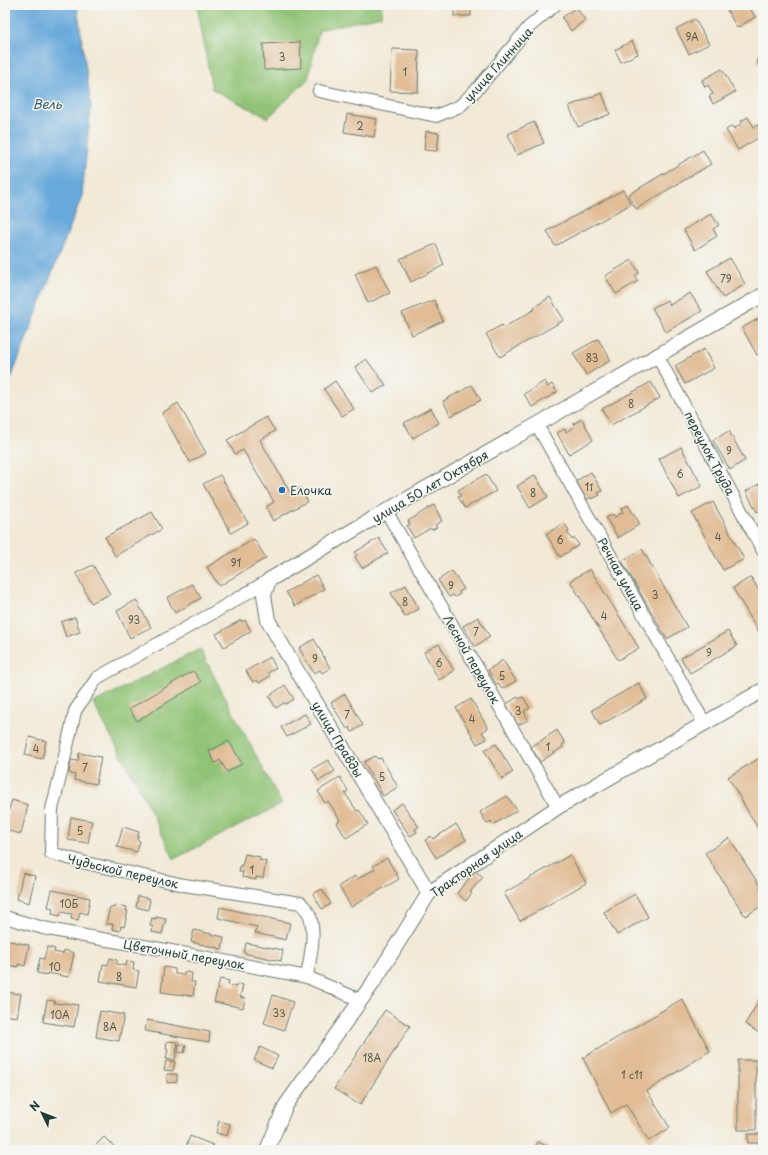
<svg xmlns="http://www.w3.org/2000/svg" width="768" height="1155" viewBox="0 0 768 1155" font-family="'Playpen Sans',sans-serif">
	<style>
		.green { fill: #90c374; stroke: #588054 }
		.water { fill: #68a9db; stroke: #447388 }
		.building { fill: #e1bc94 }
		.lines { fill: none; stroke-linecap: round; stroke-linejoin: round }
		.minor-casing { stroke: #69796d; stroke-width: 14 }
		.tertiary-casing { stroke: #69796d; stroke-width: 16 }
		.minor { stroke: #fff; stroke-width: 12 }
		.tertiary { stroke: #fff; stroke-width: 14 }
		.poi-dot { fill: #1f6fb2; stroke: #f6f6f2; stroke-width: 1.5 }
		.labels { text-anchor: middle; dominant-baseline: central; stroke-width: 3; stroke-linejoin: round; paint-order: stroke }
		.number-label { font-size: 10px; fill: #505d4c }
		.street-label { font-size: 12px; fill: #1f3d34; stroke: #f6f6f2 }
		.poi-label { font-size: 12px; fill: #1f3d34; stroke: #f6f6f2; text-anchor: start }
		.water-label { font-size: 13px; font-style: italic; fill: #355d66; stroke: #f6f6f2 }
	</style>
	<rect width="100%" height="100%" fill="#f6f6f2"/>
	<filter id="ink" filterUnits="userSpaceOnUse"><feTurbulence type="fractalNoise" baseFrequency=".025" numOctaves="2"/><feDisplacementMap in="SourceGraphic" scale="8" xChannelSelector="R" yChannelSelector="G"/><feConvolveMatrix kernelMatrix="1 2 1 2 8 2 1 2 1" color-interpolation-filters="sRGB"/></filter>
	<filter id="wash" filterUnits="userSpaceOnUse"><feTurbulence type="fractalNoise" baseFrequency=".012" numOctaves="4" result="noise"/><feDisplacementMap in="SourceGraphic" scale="16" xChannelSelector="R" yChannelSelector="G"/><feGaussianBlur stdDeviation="0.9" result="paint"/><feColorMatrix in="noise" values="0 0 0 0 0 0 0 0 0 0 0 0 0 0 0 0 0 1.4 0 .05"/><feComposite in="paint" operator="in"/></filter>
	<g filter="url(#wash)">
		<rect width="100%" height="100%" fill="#f2e9d6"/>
		<g class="green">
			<path d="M197 5H382L381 16 319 30 308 79 268 118 212 89Z"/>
			<path d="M200 649 219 686 282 804 174 859 144 797 93 703Z"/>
		</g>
		<path class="water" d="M5 5H77L91 106 82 196 5 394Z"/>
		<g id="blocks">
			<g class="building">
				<rect x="454" y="5" width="17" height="11"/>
				<path d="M727 5H748L755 17 737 28 725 6Z"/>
				<path d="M576 7 585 20 571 31 562 18Z"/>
				<path d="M695 19 709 44 689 54 676 29Z"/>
				<path d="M632 41 638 54 621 62 615 50Z"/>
				<path d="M300 42 301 68 264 70 263 44Z"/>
				<path d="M392 49 419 50 418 92 390 91Z"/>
				<path d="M763 56V72L756 60Z"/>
				<path d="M722 69 735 92 713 104 709 96 713 94 708 85 705 87 702 80Z"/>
				<path d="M602 93 610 114 578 127 569 106Z"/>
				<path d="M347 114 377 119 374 137 344 132Z"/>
				<path d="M748 117 754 127 757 125 763 135 738 150 726 130 732 126 734 129 742 123 741 121Z"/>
				<path d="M534 122 544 143 517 155 508 134Z"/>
				<path d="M426 131 439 133 437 151 424 150Z"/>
				<path d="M703 150 711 164 636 209 628 195Z"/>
				<path d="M623 190 631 204 555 246 547 231Z"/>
				<path d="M711 214 719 225 713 229 717 236 695 250 684 230Z"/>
				<path d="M436 244 444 265 411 282 400 259Z"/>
				<path d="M730 258 745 284 723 298 707 271Z"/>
				<path d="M632 260 639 273 635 276 638 281 616 294 605 276Z"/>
				<path d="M376 265 390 293 368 303 355 274Z"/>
				<path d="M690 293 702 311 666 332 652 308 667 300 670 305Z"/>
				<path d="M550 297 564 320 500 357 486 334 502 325 503 328 535 309 534 307Z"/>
				<path d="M434 300 443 321 412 335 402 313Z"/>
				<path d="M763 316V351L757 355 742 328Z"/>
				<path d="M598 339 611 360 586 375 573 353Z"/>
				<path d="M704 349 714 368 685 384 675 366Z"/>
				<path d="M366 359 386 385 373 393 355 367Z"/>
				<path d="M335 381 354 409 342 416 324 389Z"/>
				<path d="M545 381 548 387 552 384 557 392 532 407 524 394Z"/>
				<path d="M651 382 660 398 611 425 602 409Z"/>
				<path d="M472 385 481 400 451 416 443 401Z"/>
				<path d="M178 403 206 453 190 462 162 413Z"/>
				<path d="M431 408 439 423 413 438 404 423Z"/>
				<path d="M266 417 275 431 260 440 291 494 300 488 308 501 273 521 266 507 274 502 243 450 235 454 227 440Z"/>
				<path d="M582 419 593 440 569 454 557 433 565 429 566 432 574 427 573 424Z"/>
				<path d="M729 431 745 460 730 470 713 440Z"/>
				<path d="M681 447 702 486 679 498 659 459Z"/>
				<path d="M591 472 602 491 598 493 600 495 592 499 591 497 587 500 576 481Z"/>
				<path d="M486 474 496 491 465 508 458 497 461 496 458 490Z"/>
				<path d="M220 475 248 523 231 533 203 484Z"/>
				<path d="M535 475 548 497 530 508 517 486Z"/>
				<path d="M763 482V509L757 512 746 491Z"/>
				<path d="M713 502 744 559 723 570 692 513Z"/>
				<path d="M434 505 442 521 435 525 437 527 432 530 431 528 414 538 407 526 410 524 408 521Z"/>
				<path d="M628 505 640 524 618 538 606 518 613 514 615 517 623 512 621 509Z"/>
				<path d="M152 512 162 529 115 556 105 537Z"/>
				<path d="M564 523 569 530 567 532 572 540 574 538 579 545 560 557 546 534Z"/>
				<path d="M379 538 388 553 362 568 355 557 357 555 355 552Z"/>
				<path d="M254 539 266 558 219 586 207 567Z"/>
				<path d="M642 549 687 627 667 639 622 561Z"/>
				<path d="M93 565 110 594 91 603 76 573Z"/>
				<path d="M590 569 639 648 618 660 570 581Z"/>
				<path d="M452 571 464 589 459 592 460 594 455 597 453 595 449 597 438 580Z"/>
				<path d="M316 575 324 589 295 606 286 592Z"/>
				<path d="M751 577 763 597V632L760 634 733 588Z"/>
				<path d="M192 584 201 598 175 613 167 598Z"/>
				<path d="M406 585 419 609 405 617 391 593Z"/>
				<path d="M136 600 151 627 130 638 117 611Z"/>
				<path d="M75 617 80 632 66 637 61 622Z"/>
				<path d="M478 617 490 637 475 646 463 626Z"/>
				<path d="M241 620 242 622 245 620 251 631 224 647 216 634Z"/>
				<path d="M728 631 737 646 690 673 681 658Z"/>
				<path d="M314 639 330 668 322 673 320 670 314 673 299 648Z"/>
				<path d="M439 644 454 671 439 680 424 652Z"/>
				<path d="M270 657 276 668 268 673 270 676 259 683 257 680 253 682 246 671Z"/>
				<path d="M503 660 516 681 502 689 498 683 496 684 488 670Z"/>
				<path d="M193 671 201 682 137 721 129 709Z"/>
				<path d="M639 683 647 699 600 725 592 710Z"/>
				<path d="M285 685 294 699 286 704 284 703 276 708 269 696Z"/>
				<path d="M345 694 363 725 352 732 349 727 347 729 331 703Z"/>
				<path d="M518 697 519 699 523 697 530 708 524 711 528 720 518 725 506 704Z"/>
				<path d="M471 699 488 728 482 732 487 739 477 744 456 708Z"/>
				<path d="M305 714 311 724 287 737 281 727Z"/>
				<path d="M557 730 565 743 562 745 563 747 540 762 531 747Z"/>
				<path d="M29 737 46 741 42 759 25 755Z"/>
				<path d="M229 741 242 764 227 772 220 760 215 763 209 751Z"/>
				<path d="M496 744 513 772 502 779 484 750Z"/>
				<path d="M79 753 101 757 96 784 74 780 75 775 69 773 71 760 78 761Z"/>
				<path d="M375 756 378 759 381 758 398 787 383 796 364 762Z"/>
				<path d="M763 756V837L728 777Z"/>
				<path d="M328 760 335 771 319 781 312 769Z"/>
				<path d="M340 777 348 791 345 793 357 811 359 810 368 824 346 838 337 823 340 820 328 801 325 803 318 791Z"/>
				<path d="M507 796 517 810 493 825 491 821 487 824 480 812Z"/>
				<path d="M12 800 28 805 21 834 5 830V822Z"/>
				<path d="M402 803 419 827 415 829 417 832 410 836 392 810Z"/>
				<path d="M71 817 92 821 88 843 68 840Z"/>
				<path d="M456 824 466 840 436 858 425 840 431 836 433 839Z"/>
				<path d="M123 827 139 832 137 840 140 841 137 852 117 847Z"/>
				<path d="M729 838 763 891V905L745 916 705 853Z"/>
				<path d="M245 854 260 857 259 860 266 861 263 878 256 877V880L242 877 243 872H239L240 865 242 866Z"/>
				<path d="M570 855 586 883 520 921 504 893Z"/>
				<path d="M387 858 399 879 351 907 339 886 355 876 357 879 375 869 373 866Z"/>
				<path d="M475 871 483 877 470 892 472 893 466 901 457 893Z"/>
				<path d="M23 873 35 876 29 903 17 899Z"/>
				<path d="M322 889 331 904 322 909 313 894Z"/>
				<path d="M52 890 90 898 87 914 80 912 78 920 71 919 72 914 61 912 60 916 52 914 53 908 48 907Z"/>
				<path d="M635 894 648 917 617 935 604 912Z"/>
				<path d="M138 896 150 899 148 910 136 907Z"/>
				<path d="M115 905 127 907 126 911H128L124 927 121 926 120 931 112 929 113 924H106L110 907 114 908Z"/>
				<path d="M220 907 290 923 286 940 255 933 257 927 218 918Z"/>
				<path d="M156 917 166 919 162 934 152 932 153 927 150 926 152 918 156 919Z"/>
				<path d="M194 930 224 937 222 949 191 942Z"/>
				<path d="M5 940 29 945 25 966 18 964V967L9 965V962L5 961Z"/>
				<path d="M246 943 283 950 281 961 244 953Z"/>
				<path d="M47 947 55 949 54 952 63 954 64 950 74 953 69 977 47 973V975L37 973 40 958 44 959Z"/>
				<path d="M110 958 117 960V964L126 966 127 961 134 962 133 970 139 971 136 987 100 981 103 964 108 965Z"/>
				<path d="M164 967 175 969V974L184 975V972L192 973 191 982H195L193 996 161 992Z"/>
				<path d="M220 979 229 981 228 985 236 987 237 984 243 985 240 997 245 998 243 1008 214 1002Z"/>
				<path d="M5 992 21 994 17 1017 5 1015Z"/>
				<path d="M763 994V1027L759 1033 745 1024Z"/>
				<path d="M273 995 293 1002 284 1030 264 1023Z"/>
				<path d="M682 999 710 1051 647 1091 670 1128 649 1141 626 1104 611 1113 583 1058Z"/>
				<path d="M47 1000 55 1001 54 1003 63 1004 64 1003 78 1005 74 1027 43 1022Z"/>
				<path d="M385 1010 410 1026 360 1105 334 1089Z"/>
				<path d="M100 1011 124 1015 119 1041 96 1037Z"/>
				<path d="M147 1020 210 1032 209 1042 145 1031Z"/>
				<path d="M167 1041 178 1042 175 1060 166 1059 168 1050 166 1049Z"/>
				<path d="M179 1044 186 1045 184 1053 178 1052Z"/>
				<path d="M260 1047 278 1056 272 1068 254 1060Z"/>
				<rect x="738" y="1060" width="18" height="70"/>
				<path d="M166 1061 175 1062 173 1071 164 1070Z"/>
				<path d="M167 1074H177V1082L167 1083Z"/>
				<path d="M219 1121 230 1124 227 1136 216 1133Z"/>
				<rect x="748" y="1134" width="15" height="9"/>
				<path d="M190 1136 213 1145 211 1150H189L185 1149Z"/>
				<path d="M104 1137 118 1150H91Z"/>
				<path d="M538 1142 549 1147 548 1150H534Z"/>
			</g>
		</g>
	</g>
	<g filter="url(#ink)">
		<use href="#blocks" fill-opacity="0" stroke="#69796d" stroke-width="1"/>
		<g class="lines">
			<g class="minor-casing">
				<g id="minor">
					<path d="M319 91 436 116 460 106 479 87 529 27 555 5"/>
					<path d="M657 355 763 551"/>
					<path d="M537 425 705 724"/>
					<path d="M386 511 558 807"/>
					<path d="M269 580 220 609 97 678 75 711 62 769 52 809 51 853 86 863 184 885 301 903C304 907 308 911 310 916 316 936 310 957 307 977"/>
					<path d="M5 917 43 928 90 937 155 948 307 977 360 1000"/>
				</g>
			</g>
			<g class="tertiary-casing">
				<g id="tertiary">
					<path d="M429 893 286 652 268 620 264 595 269 580 362 525 763 295"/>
					<path d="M267 1150 286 1105 373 983 429 893 558 807 763 690"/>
				</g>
			</g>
			<use href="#minor" class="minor"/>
			<use href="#tertiary" class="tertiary"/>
		</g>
	</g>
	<circle class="poi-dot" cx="282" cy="490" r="4"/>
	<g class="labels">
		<g class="number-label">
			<text x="692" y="36">9А</text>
			<text x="282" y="56">3</text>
			<text x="405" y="71">1</text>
			<text x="360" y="125">2</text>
			<text x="726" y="278">79</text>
			<text x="592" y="357">83</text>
			<text x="631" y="403">8</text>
			<text x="729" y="450">9</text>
			<text x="680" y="473">6</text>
			<text x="589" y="486">11</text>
			<text x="533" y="492">8</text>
			<text x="718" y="536">4</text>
			<text x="560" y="539">6</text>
			<text x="236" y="562">91</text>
			<text x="451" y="585">9</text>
			<text x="655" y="594">3</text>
			<text x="405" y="601">8</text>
			<text x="604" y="615">4</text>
			<text x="134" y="619">93</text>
			<text x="476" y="631">7</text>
			<text x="709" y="652">9</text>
			<text x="315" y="658">9</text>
			<text x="439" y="662">6</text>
			<text x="502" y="675">5</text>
			<text x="518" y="710">3</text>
			<text x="347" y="714">7</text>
			<text x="472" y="718">4</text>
			<text x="548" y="746">1</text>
			<text x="36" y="748">4</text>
			<text x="85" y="767">7</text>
			<text x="382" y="776">5</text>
			<text x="80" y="830">5</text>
			<text x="252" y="869">1</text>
			<text x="69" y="903">10Б</text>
			<text x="55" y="966">10</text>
			<text x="119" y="976">8</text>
			<text x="279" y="1012">33</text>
			<text x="60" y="1014">10А</text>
			<text x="110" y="1026">8А</text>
			<text x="372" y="1057">18А</text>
			<text x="632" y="1074">1 с11</text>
		</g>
		<g class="street-label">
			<text transform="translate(498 64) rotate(-48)">улица Глинница</text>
			<text transform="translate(710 453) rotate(62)">переулок Труда</text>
			<text transform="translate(430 486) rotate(-30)">улица 50 лет Октября</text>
			<text transform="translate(621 574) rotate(61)">Речная улица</text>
			<text transform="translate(472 659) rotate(60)">Лесной переулок</text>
			<text transform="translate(338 739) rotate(59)">улица Правды</text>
			<text transform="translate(476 863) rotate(-35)">Тракторная улица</text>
			<text transform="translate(123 871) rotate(13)">Чудьской переулок</text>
			<text transform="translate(184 954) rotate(10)">Цветочный переулок</text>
		</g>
		<g class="poi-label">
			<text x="290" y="490">Елочка</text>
		</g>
		<g class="water-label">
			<text x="47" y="103">Вель</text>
		</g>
	</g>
	<rect width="768" height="1155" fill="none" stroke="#f6f6f2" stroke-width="20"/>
	<g transform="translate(42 1113) rotate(313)" stroke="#f6f6f2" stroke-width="3" paint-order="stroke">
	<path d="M0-3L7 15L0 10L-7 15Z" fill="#1f3d34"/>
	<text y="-6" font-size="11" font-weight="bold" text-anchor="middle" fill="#1f3d34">N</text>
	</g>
</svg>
